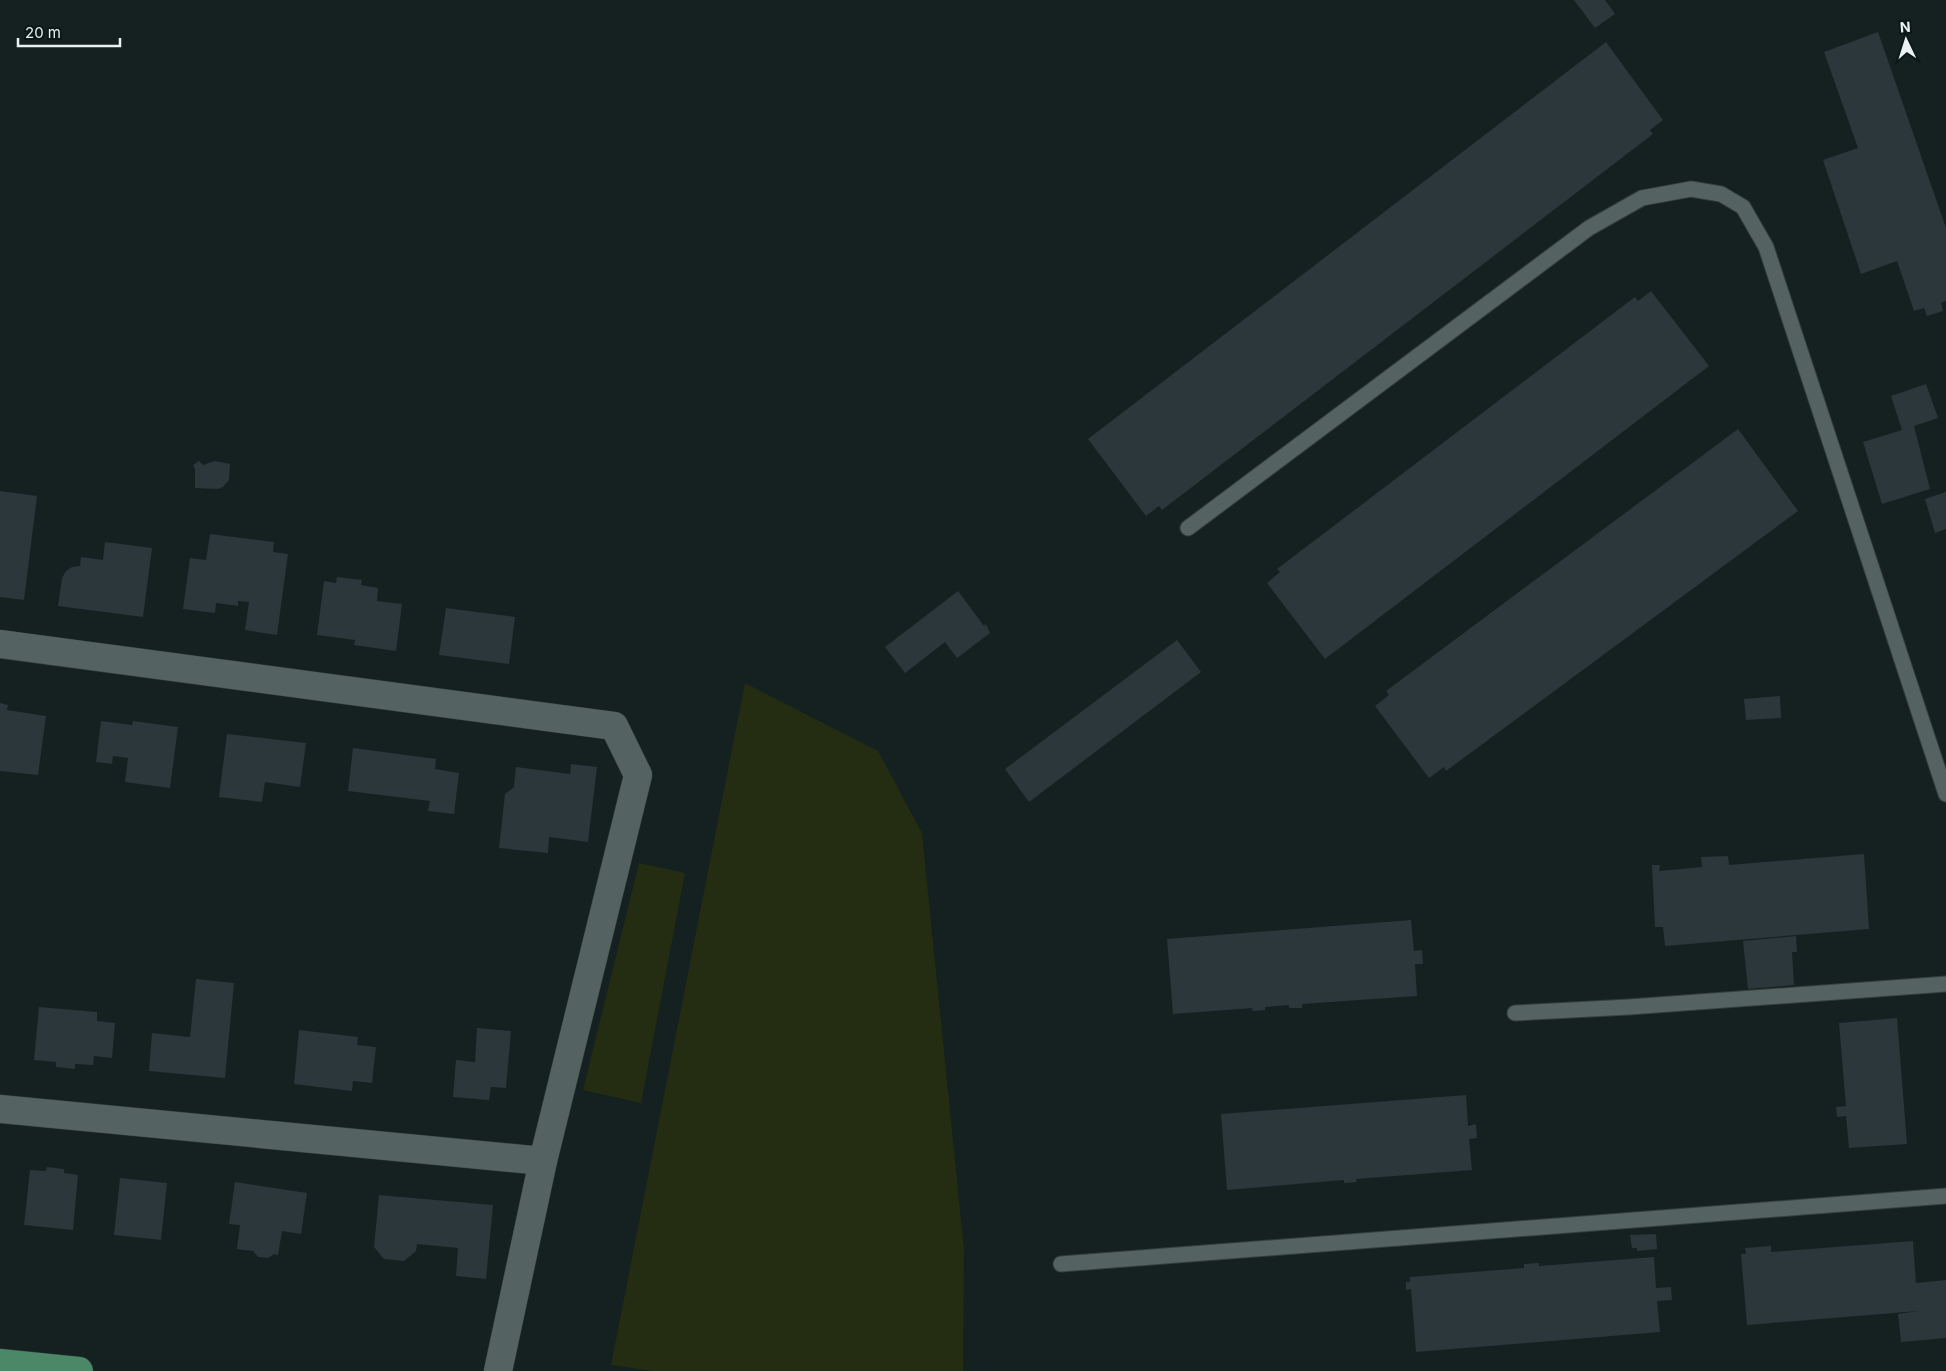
<svg xmlns="http://www.w3.org/2000/svg" width="1946" height="1371" viewBox="0 0 1946 1371" font-family="Inter,sans-serif">
	<style>
		.green { fill: #242c12 }
		.building { fill: #2b373b }
		.lines { fill: none; stroke-linecap: round; stroke-linejoin: round }
		.lane-casing { stroke: #353e3d; stroke-width: 17 }
		.street-casing { stroke: #353e3d; stroke-width: 29 }
		.primary-casing { stroke: #353e3d; stroke-width: 29 }
		.lane { stroke: #546261; stroke-width: 15 }
		.street { stroke: #546261; stroke-width: 28 }
		.primary { stroke: #4a8867; stroke-width: 28 }
	</style>
	<rect width="100%" height="100%" fill="#142120"/>
	<g class="green">
		<path d="M745 683 878 751 922 833 964 1250 963 1371H653L611 1365Z"/>
		<path d="M639 863 685 873 641 1103 583 1090Z"/>
	</g>
	<g class="building">
		<path d="M1574 0H1605L1615 14 1595 28Z"/>
		<path d="M1878 32 1946 228V301L1941 303 1943 311 1927 316 1924 308 1914 311 1897 261 1861 274 1823 160 1858 148 1824 52Z"/>
		<path d="M1606 42 1663 120 1650 130 1653 134 1162 510 1159 506 1146 516 1088 439Z"/>
		<path d="M1651 291 1709 366 1325 659 1267 583 1280 572 1277 569 1635 297 1638 301Z"/>
		<path d="M1926 384 1938 418 1914 426 1930 489 1882 504 1863 442 1902 430 1891 396Z"/>
		<path d="M1738 429 1798 511 1446 771 1444 767 1429 778 1375 706 1389 695 1386 691Z"/>
		<path d="M199 461 203 465 215 461 230 464 229 480 223 487 218 489 195 488V469L193 465Z"/>
		<path d="M0 491 37 496 24 600 0 597Z"/>
		<path d="M1946 492V529L1935 533 1925 499Z"/>
		<path d="M210 534 274 542 273 552 288 554 277 635 245 630 249 602 238 601V606L216 603 215 613 183 609 190 558 206 560Z"/>
		<path d="M105 542 152 548 143 617 58 606 62 578 66 571 72 567 80 566 81 557 103 560Z"/>
		<path d="M337 577 362 580 361 585 378 588 377 601 402 604 396 651 354 645 355 640 317 635 324 581 336 583Z"/>
		<path d="M958 591 984 626 986 624 990 633 957 658 945 642 905 673 885 647Z"/>
		<path d="M446 608 515 617 509 664 439 655Z"/>
		<path d="M1177 640 1201 672 1029 802 1005 769Z"/>
		<path d="M1780 696 1781 718 1746 720 1744 699Z"/>
		<path d="M0 703 8 705 7 710 46 716 38 775 0 771Z"/>
		<path d="M101 721 132 725 133 721 178 727 170 788 125 782 128 758 113 756 112 764 96 762Z"/>
		<path d="M227 734 306 743 300 787 265 782 262 802 219 797Z"/>
		<path d="M353 748 436 759 435 769 459 773 454 814 428 811 430 801 348 791Z"/>
		<path d="M571 764 597 767 588 842 549 837 548 853 499 848 505 794 514 787 516 767 570 774Z"/>
		<path d="M1864 854 1869 929 1665 946 1663 927H1655L1652 865H1660L1659 871 1702 867 1701 857 1728 856 1729 865Z"/>
		<path d="M1411 920 1414 951 1422 950 1423 964H1415L1417 996 1302 1004V1008H1289V1005L1265 1007V1010L1253 1011 1252 1008 1173 1014 1167 939Z"/>
		<path d="M1796 936 1797 952H1792L1794 985 1748 989 1743 941Z"/>
		<path d="M196 979 234 983 225 1078 149 1071 152 1033 190 1037Z"/>
		<path d="M39 1007 97 1012V1021L115 1023 112 1058 94 1056 93 1065 75 1064V1069L56 1067V1062L34 1060Z"/>
		<path d="M1897 1018 1907 1144 1849 1148 1846 1116 1837 1117 1836 1107 1846 1106 1839 1023Z"/>
		<path d="M477 1028 511 1031 506 1088 491 1087 489 1100 453 1097 456 1060 475 1062Z"/>
		<path d="M299 1030 358 1037 357 1045 376 1047 372 1083 353 1081 352 1091 294 1084Z"/>
		<path d="M1466 1095 1468 1126 1476 1124 1477 1138 1469 1139 1472 1170 1356 1179 1357 1182 1344 1183V1180L1227 1190 1221 1114Z"/>
		<path d="M47 1167 64 1169V1173L78 1175 73 1230 24 1225 30 1170 46 1171Z"/>
		<path d="M120 1178 167 1183 161 1240 114 1235Z"/>
		<path d="M235 1182 307 1193 301 1234 282 1231 278 1255 274 1254 268 1258 258 1257 253 1251 237 1249 240 1225 229 1224Z"/>
		<path d="M379 1195 493 1205 486 1279 456 1276 458 1248 417 1244 416 1251 404 1261 384 1259 374 1247Z"/>
		<path d="M1656 1234 1657 1249 1637 1251V1248H1632L1630 1235Z"/>
		<path d="M1913 1241 1916 1283 1946 1280V1338L1901 1342 1898 1314 1918 1311 1747 1325 1741 1254H1746L1745 1248 1771 1246V1252Z"/>
		<path d="M1654 1257 1656 1288 1671 1287 1672 1300 1657 1301 1660 1332 1416 1352 1411 1289 1406 1290V1282H1410V1277L1524 1268V1264L1539 1263V1266Z"/>
	</g>
	<g class="lines">
		<g class="lane-casing">
			<g id="lane">
				<path d="M1188 528 1589 228 1642 198 1691 189 1721 194 1743 207 1766 247 1946 794"/>
				<path d="M1515 1013 1629 1007 1946 984"/>
				<path d="M1061 1264 1946 1196"/>
			</g>
		</g>
		<g class="street-casing">
			<g id="street">
				<path d="M0 644 614 726 638 775 543 1161 498 1371"/>
				<path d="M0 1109 543 1161"/>
			</g>
		</g>
		<g class="primary-casing">
			<path id="primary" d="M0 1363 79 1371"/>
		</g>
		<use href="#lane" class="lane"/>
		<use href="#street" class="street"/>
		<use href="#primary" class="primary"/>
	</g>
	<g transform="translate(1906 40) rotate(356)" stroke="#0b1817" stroke-width="4" paint-order="stroke">
	<path d="M0-4L9 19L0 12L-9 19Z" fill="#eaf2f1"/>
	<text y="-8" font-size="14" font-weight="bold" text-anchor="middle" fill="#eaf2f1">N</text>
	</g>
	<path d="M18 38v8h102v-8" fill="none" stroke="#eaf2f1" stroke-width="2.5"/>
	<text x="25" y="38" font-size="15" fill="#eaf2f1" stroke="#0b1817" stroke-width="4" paint-order="stroke">20 m</text>
</svg>
